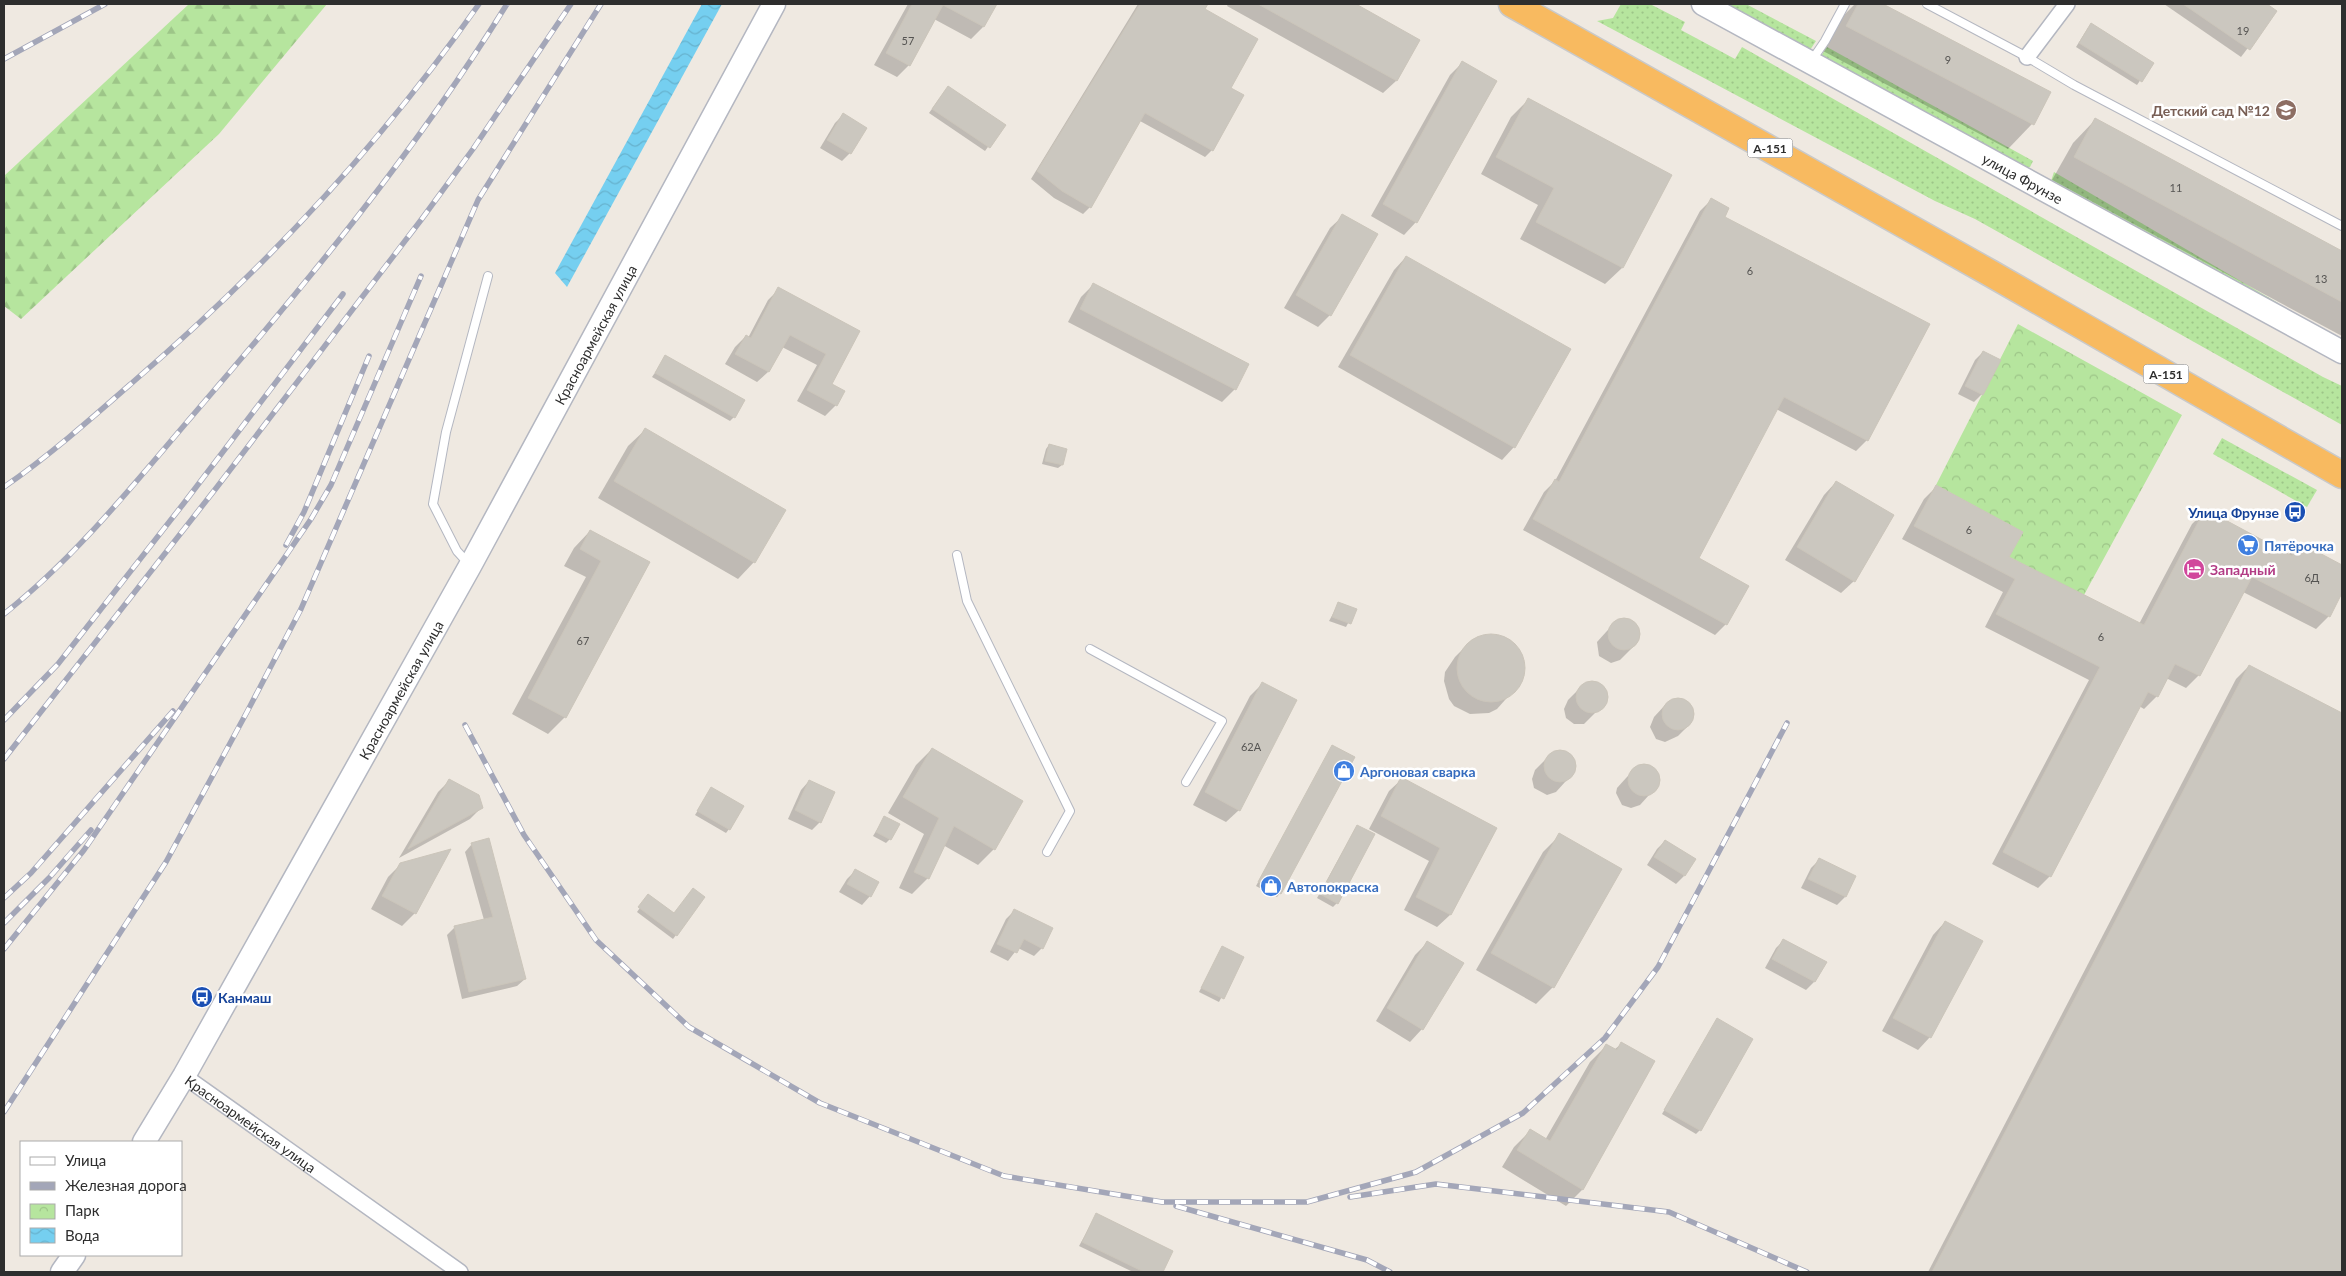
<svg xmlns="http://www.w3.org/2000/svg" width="2346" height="1276" viewBox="0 0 2346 1276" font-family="Lato,sans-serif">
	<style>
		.grass { fill: url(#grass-dots) }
		.forest { fill: url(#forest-firs) }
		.park { fill: url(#park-crowns) }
		.water { fill: url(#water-waves) }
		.shadow { fill: #0003 }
		.building { fill: #cbc7bf; stroke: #cbc5ba }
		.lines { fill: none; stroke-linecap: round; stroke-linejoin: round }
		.service-casing { stroke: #b4b7c1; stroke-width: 10 }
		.minor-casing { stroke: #b4b7c1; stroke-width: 18 }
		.secondary-casing { stroke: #b4b7c1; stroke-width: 25 }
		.trunk-casing { stroke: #c9c9c9; stroke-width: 29 }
		.service { stroke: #fff; stroke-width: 8 }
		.minor { stroke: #fff; stroke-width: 15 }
		.secondary { stroke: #fff; stroke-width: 22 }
		.trunk { stroke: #f8ba60; stroke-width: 26 }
		.rail-casing { stroke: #a3a6b8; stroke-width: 5.5 }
		.rail { stroke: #fff; stroke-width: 4; stroke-dasharray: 11; stroke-linecap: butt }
		.labels { text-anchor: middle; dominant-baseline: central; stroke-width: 5; stroke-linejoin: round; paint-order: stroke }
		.number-label { font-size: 11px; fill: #555452 }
		.shield { fill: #fff; stroke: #6d6d6d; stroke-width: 1 }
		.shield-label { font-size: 12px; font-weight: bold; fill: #2e2e2e }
		.education-label { font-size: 14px; font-weight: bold; fill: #785e54; stroke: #fff; text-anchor: end }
		.street-label { font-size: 14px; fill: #2e2e2e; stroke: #fff }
		.transit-label { font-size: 14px; font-weight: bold; fill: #164399; stroke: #fff; text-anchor: end }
		.shop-label { font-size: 14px; font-weight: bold; fill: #366cbe; stroke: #fff; text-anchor: start }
		.hotel-label { font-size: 14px; font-weight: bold; fill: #b23c85; stroke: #fff; text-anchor: start }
	</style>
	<defs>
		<pattern id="grass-dots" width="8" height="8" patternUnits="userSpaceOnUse" patternTransform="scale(1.25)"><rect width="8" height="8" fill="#b6e59e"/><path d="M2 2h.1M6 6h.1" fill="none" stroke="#9dc588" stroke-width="1.8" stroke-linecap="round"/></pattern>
		<pattern id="forest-firs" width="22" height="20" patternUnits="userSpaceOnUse" patternTransform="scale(1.25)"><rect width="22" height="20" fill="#b6e59e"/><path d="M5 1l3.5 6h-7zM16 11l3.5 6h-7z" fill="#9dc588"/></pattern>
		<pattern id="park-crowns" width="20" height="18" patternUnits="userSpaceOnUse" patternTransform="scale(1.25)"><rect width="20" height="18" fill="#b6e59e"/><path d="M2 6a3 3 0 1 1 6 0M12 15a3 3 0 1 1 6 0" fill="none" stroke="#9dc588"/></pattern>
		<pattern id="water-waves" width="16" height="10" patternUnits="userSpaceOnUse" patternTransform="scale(1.25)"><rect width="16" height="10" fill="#75cff0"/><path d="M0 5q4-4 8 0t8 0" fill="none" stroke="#66b2ce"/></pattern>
	</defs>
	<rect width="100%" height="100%" fill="#efe9e1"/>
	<g class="grass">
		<path d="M1621 4H1650L1685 22 1681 30 1735 59 1742 47 2323 377 2342 386V425L1975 219 1935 201 1597 21 1613 18Z"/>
		<path d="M1727 4H1746L1816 41 1810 50Z"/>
		<path d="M1827 47 2033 161 2030 167 2025 168 1821 56Z"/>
		<path d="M2054 172 2278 303 2274 308 2051 181Z"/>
		<path d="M2222 438 2317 490 2307 507 2213 454Z"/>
	</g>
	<path class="forest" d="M189 4H327L219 134 21 319 4 306V176Z"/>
	<path class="park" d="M2018 324 2182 415 2084 595 2009 557 2023 532 1936 485Z"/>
	<path class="water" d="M702 4H722L567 287 555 273Z"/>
	<g class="shadow">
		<path d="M908 4H996L983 27 971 39 934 19 909 65 897 77 874 65Z"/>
		<path d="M1138 4H1207L1203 10 1229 89 1242 96 1212 150 1205 157 1140 121 1090 207 1083 214 1054 198 1031 179Z"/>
		<path d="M1228 4H1353L1418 40 1396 81 1383 93 1227 6Z"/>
		<path d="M1855 4H1880L2049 93 2032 124 2008 149 1823 51 1839 20Z"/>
		<path d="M2164 4H2265L2276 11 2241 57Z"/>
		<path d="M2088 28 2152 63 2137 85 2076 47Z"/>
		<path d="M1462 63 1416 222 1404 235 1371 216 1450 75Z"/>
		<path d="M948 87 1004 125 985 151 929 113Z"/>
		<path d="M1528 100 1671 176 1622 268 1605 284 1520 239 1538 205 1481 174 1511 117Z"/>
		<path d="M843 115 850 153 842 161 820 148 835 123Z"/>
		<path d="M2095 120 2342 252V336L2052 180 2073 143Z"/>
		<path d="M1711 200 1867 440 1856 451 1776 409 1697 559 1726 624 1715 635 1523 530 1544 492 1555 481 1700 211Z"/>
		<path d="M1343 216 1330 315 1318 327 1284 308 1330 228Z"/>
		<path d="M1406 257 1514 447 1502 460 1338 367 1394 270Z"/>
		<path d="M1093 285 1235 389 1222 402 1068 322 1081 297Z"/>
		<path d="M779 289 859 331 830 385 843 392 836 405 825 416 797 401 817 365 782 347 768 372 757 382 725 364 735 347 746 336 748 338 768 300Z"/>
		<path d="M1983 352 1982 394 1974 402 1958 394 1975 360Z"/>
		<path d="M666 357 734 417 730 421 652 377Z"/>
		<path d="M645 430 754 562 738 579 598 498 628 446Z"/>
		<path d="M1049 445 1066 450 1062 465 1058 468 1042 464 1046 449Z"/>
		<path d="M1836 482 1854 581 1841 593 1785 560 1824 495Z"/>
		<path d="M1936 487 2007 558 2139 624 2192 524 2205 511 2288 555 2299 544 2342 566V590L2328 617 2316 629 2243 592 2199 675 2186 688 2166 678 2157 696 2144 709 2139 706 2050 876 2038 888 1992 864 2089 680 1985 627 2003 592 1902 539 1924 499Z"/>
		<path d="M590 531 648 562 565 717 548 734 512 714 586 577 564 566 574 548Z"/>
		<path d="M1339 603 1355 610 1346 627 1329 621Z"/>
		<path d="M1627 619 1636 625 1639 634 1637 643 1620 660 1611 663 1599 656 1597 642 1616 621Z"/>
		<path d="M1484 636 1502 637 1510 641 1521 655 1524 673 1521 682 1497 709 1489 713 1470 714 1454 706 1449 699 1444 681 1445 672 1455 657 1468 644Z"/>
		<path d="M2249 666 2342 714V1272H1928L2236 679Z"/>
		<path d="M1262 684 1239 810 1226 822 1193 805 1250 696Z"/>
		<path d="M1584 684H1598L1604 691V704L1584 724H1574L1566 718 1564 709 1568 700Z"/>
		<path d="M1681 698 1690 704 1694 713 1691 723 1678 736 1665 742 1656 739 1650 727 1654 717 1666 704 1676 699Z"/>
		<path d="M1333 746 1280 893 1277 897 1256 886Z"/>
		<path d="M932 749 1022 801 994 849 978 865 943 845 928 878 912 894 899 888 924 834 888 813 916 765Z"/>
		<path d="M1557 751 1568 753 1572 756 1575 771 1556 792 1547 795 1534 788 1532 779 1535 770 1548 757Z"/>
		<path d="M1647 765 1656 770 1659 784 1640 805 1631 808 1622 805 1616 793 1617 788 1636 767Z"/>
		<path d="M1402 779 1495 828 1450 915 1437 927 1404 910 1429 861 1369 829 1389 791Z"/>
		<path d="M450 780 481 808 470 819 399 858 438 792Z"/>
		<path d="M809 781 820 822 812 830 788 819 801 790Z"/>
		<path d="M711 789 729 829 726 833 695 815Z"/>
		<path d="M885 817 890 839 886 843 873 836Z"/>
		<path d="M1357 826 1337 903 1333 907 1317 898Z"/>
		<path d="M1560 835 1553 987 1536 1004 1476 970 1543 852Z"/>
		<path d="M1665 841 1684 876 1676 884 1647 865 1657 849Z"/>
		<path d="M472 844 525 979 517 986 462 999 447 935 455 927 484 920 465 852Z"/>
		<path d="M449 851 415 913 402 926 371 909 388 877 401 864Z"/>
		<path d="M1819 860 1854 877 1845 897 1837 905 1801 888 1811 868Z"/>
		<path d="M855 871 870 896 862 905 839 892 847 879Z"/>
		<path d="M647 898 676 935 673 939 637 912Z"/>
		<path d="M1015 910 1042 948 1034 956 1018 948 1008 961 990 952 1006 919Z"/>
		<path d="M1945 922 1930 1037 1918 1050 1882 1031 1933 935Z"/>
		<path d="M1784 940 1825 963 1814 982 1806 990 1765 968 1776 948Z"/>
		<path d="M1427 943 1422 1029 1410 1042 1376 1021 1415 955Z"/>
		<path d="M1222 948 1242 958 1219 1002 1199 992Z"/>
		<path d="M1717 1020 1700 1130 1696 1134 1662 1114Z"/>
		<path d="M1621 1044 1654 1062 1582 1190 1566 1206 1502 1167 1514 1147 1530 1131 1545 1140 1590 1062 1606 1046 1614 1050Z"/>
		<path d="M1097 1214 1172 1251 1161 1272H1133L1079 1246Z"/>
	</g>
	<g class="building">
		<path d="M912 4H997L984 27 943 5 910 66 886 53Z"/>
		<path d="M1140 4H1208L1205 9 1258 39 1231 88 1244 95 1213 151 1145 113 1091 208 1062 191 1037 171Z"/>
		<path d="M1258 4H1356L1420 40 1397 81Z"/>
		<path d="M1858 4H1883L2051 92 2034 125 1846 26Z"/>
		<path d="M2183 4H2267L2277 11 2250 50Z"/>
		<path d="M2091 23 2154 63 2142 82 2079 43Z"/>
		<path d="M1462 61 1497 81 1417 223 1383 204Z"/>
		<path d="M948 86 1006 125 990 148 932 109Z"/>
		<path d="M1528 98 1672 175 1623 268 1536 222 1554 188 1496 157Z"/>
		<path d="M843 113 867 128 851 154 827 140Z"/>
		<path d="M2095 118 2342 251V302L2074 157Z"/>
		<path d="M1711 198 1729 208 1725 217 1930 324 1868 441 1784 397 1699 558 1749 586 1727 625 1533 519 1555 479 1559 482Z"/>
		<path d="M1342 214 1378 234 1331 316 1296 295Z"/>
		<path d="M1406 256 1571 349 1515 448 1350 355Z"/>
		<path d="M1093 283 1249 364 1236 390 1080 309Z"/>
		<path d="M778 287 860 331 832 384 845 391 837 406 807 390 826 354 790 335 769 372 735 354 746 335 751 338Z"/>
		<path d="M1983 351 2001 360 1983 395 1965 386Z"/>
		<path d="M665 355 745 400 735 418 655 373Z"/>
		<path d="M645 428 786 510 755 563 614 481Z"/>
		<path d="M1049 444 1067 449 1063 465 1045 461Z"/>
		<path d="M1836 481 1894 515 1855 582 1797 547Z"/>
		<path d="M1936 485 2023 532 2009 557 2144 625 2205 509 2292 556 2299 542 2342 565V593L2330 617 2252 577 2200 676 2175 664 2158 697 2148 692 2051 877 2003 852 2100 667 1996 614 2015 579 1914 526Z"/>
		<path d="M590 530 650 562 566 718 528 698 601 561 580 549Z"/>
		<path d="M1338 602 1357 609 1351 624 1332 617Z"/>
		<circle cx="1624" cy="634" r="16"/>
		<circle cx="1491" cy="668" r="34"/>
		<path d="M2249 665 2342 713V1272H1932Z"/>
		<circle cx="1592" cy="697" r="16"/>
		<path d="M1262 682 1297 700 1240 811 1205 792Z"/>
		<circle cx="1678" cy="714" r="16"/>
		<path d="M1332 745 1355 757 1281 894 1258 882Z"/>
		<path d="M932 748 1023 801 995 850 954 826 929 879 914 872 939 818 903 797Z"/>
		<circle cx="1560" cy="766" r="16"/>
		<circle cx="1644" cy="780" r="16"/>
		<path d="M1401 777 1497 828 1451 915 1416 897 1440 848 1381 816Z"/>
		<path d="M449 779 479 795 483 808 408 849Z"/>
		<path d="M809 780 835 792 821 823 795 810Z"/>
		<path d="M711 787 744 806 730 830 697 811Z"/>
		<path d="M884 816 900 824 891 840 876 832Z"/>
		<path d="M1357 825 1375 834 1338 904 1320 894Z"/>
		<path d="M1559 833 1622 869 1554 988 1491 953Z"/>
		<path d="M489 838 526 979 469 992 454 926 493 917 471 843Z"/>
		<path d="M1665 840 1696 859 1685 876 1654 857Z"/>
		<path d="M451 849 416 914 382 896 400 863Z"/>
		<path d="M1819 858 1856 876 1846 897 1808 879Z"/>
		<path d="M855 869 879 882 871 897 847 884Z"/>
		<path d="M693 888 705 897 677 936 638 907 648 894 674 913Z"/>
		<path d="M1014 909 1053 928 1043 949 1024 939 1017 953 997 944Z"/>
		<path d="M1945 921 1983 941 1931 1038 1893 1018Z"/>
		<path d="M1783 939 1827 962 1815 982 1772 959Z"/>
		<path d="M1427 941 1464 963 1423 1030 1387 1008Z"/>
		<path d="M1222 946 1244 957 1224 999 1201 988Z"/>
		<path d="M1717 1018 1753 1039 1701 1131 1664 1110Z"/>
		<path d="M1621 1042 1655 1061 1583 1190 1517 1150 1530 1129 1550 1141 1606 1044 1617 1050Z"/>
		<path d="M1096 1213 1173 1251 1163 1272H1144L1082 1242Z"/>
	</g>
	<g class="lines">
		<g class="service-casing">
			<g id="service">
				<path d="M1927 4 2027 57 2074 85 2342 226"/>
				<path d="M1812 60 1825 41 1845 4"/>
				<path d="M957 555 967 601 1070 811 1047 852"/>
				<path d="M468 563 457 551 433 504 446 432 488 276"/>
				<path d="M1090 649 1222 721 1186 782"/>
			</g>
		</g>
		<g class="minor-casing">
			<g id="minor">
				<path d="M2027 57 2067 4"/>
				<path id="s1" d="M184 1076 460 1272"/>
			</g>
		</g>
		<g class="secondary-casing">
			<g id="secondary">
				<path id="s2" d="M1703 4 2342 352"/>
				<path id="s3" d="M144 1142 184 1076 470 566 774 4"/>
				<path d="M62 1272 74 1255"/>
			</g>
		</g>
		<g class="trunk-casing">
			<path id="trunk" d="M1512 4 1990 273 2342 475"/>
		</g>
		<use href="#service" class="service"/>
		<use href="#minor" class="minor"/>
		<use href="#secondary" class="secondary"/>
		<use href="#trunk" class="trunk"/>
		<g class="rail-casing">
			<g id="rail">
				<path d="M4 59 105 4"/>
				<path d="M4 487C49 456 92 418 133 382 262 271 381 144 479 4"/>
				<path d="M286 545 304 512 369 356"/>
				<path d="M4 614C76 557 133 485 193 415 306 284 416 151 507 4"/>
				<path d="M4 720 58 664 184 503 343 294"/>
				<path d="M465 725 524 835 596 940 689 1027 820 1103 1004 1176 1162 1202H1307L1416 1172 1523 1113 1605 1038 1658 967 1787 723"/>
				<path d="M4 759 217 487 421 220 473 149 571 4"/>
				<path d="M4 898 31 873 173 711"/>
				<path d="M4 923 49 878 91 830"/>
				<path d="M4 949 84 850 311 519 331 485 421 276"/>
				<path d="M4 1112 166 862 248 710 301 609 478 200 601 4"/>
				<path d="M1350 1197 1436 1184 1669 1212 1807 1272"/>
				<path d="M1176 1206 1367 1260 1390 1272"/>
			</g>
		</g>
		<use href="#rail" class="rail"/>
	</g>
	<defs>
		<g id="school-disc" transform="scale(1.125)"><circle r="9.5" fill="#8d6e63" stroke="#fff"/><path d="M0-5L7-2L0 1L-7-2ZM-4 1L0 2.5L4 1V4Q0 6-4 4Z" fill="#fff"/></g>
		<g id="bus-disc" transform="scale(1.125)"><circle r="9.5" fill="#1a4fb4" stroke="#fff"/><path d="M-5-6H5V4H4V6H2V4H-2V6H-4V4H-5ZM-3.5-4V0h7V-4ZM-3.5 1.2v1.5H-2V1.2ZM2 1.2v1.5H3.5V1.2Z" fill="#fff"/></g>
		<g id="supermarket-disc" transform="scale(1.125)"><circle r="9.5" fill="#3f7fe0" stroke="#fff"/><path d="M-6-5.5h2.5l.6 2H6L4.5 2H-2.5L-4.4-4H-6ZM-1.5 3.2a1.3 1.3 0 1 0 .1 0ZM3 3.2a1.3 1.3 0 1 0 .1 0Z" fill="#fff"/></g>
		<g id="hotel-disc" transform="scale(1.125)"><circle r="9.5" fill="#d1479c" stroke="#fff"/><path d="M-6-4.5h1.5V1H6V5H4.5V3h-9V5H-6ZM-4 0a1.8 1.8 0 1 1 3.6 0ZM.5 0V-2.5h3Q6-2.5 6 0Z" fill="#fff"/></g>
		<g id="shop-disc" transform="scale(1.125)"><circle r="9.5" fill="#3f7fe0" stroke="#fff"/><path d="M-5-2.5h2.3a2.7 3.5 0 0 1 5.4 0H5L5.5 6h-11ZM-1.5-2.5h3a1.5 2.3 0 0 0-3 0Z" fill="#fff"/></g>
	</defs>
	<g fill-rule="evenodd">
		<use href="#school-disc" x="2286" y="110"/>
		<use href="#bus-disc" x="2295" y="512"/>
		<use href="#supermarket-disc" x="2248" y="545"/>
		<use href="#hotel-disc" x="2194" y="569"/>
		<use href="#shop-disc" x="1344" y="771"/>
		<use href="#shop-disc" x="1271" y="886"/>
		<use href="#bus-disc" x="202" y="997"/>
	</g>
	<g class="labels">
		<g class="number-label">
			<text x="2243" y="30">19</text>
			<text x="908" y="40">57</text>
			<text x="1948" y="59">9</text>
			<text x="2176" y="187">11</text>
			<text x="1750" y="270">6</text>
			<text x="2321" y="278">13</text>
			<text x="1969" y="529">6</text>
			<text x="2312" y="577">6Д</text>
			<text x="2101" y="636">6</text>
			<text x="583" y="640">67</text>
			<text x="1251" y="746">62А</text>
		</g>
		<g class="shield">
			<rect x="1747.5" y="138.5" width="45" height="19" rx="4"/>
			<rect x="2143.5" y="364.5" width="45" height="19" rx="4"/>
		</g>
		<g class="shield-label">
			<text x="1770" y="148">А-151</text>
			<text x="2166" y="374">А-151</text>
		</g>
		<g class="education-label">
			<text x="2270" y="110">Детский сад №12</text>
		</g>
		<g class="street-label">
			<text stroke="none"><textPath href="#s2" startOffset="364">улица Фрунзе</textPath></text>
			<text stroke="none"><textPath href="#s3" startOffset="925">Красноармейская улица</textPath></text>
			<text stroke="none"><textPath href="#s3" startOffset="520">Красноармейская улица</textPath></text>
			<text stroke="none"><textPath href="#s1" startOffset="82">Красноармейская улица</textPath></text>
		</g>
		<g class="transit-label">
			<text x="2279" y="512">Улица Фрунзе</text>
			<text x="218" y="997" text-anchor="start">Канмаш</text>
		</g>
		<g class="shop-label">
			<text x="2264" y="545">Пятёрочка</text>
			<text x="1360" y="771">Аргоновая сварка</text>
			<text x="1287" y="886">Автопокраска</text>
		</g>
		<g class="hotel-label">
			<text x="2210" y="569">Западный</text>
		</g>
	</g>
	<rect width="2346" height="1276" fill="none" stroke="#2e2e2e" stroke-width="10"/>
	<rect x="20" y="1141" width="162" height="115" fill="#ffffff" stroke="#ababab"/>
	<rect x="30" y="1157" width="25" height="8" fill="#ffffff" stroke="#ababab"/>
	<text x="65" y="1166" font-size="15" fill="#2e2e2e">Улица</text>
	<rect x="30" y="1182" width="25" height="8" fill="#a3a6b8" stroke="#ababab"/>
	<text x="65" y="1191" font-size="15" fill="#2e2e2e">Железная дорога</text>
	<rect x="30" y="1204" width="25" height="15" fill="url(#park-crowns)" stroke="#ababab"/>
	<text x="65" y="1216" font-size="15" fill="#2e2e2e">Парк</text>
	<rect x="30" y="1228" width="25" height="15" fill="url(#water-waves)" stroke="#ababab"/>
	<text x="65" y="1241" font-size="15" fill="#2e2e2e">Вода</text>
</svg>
